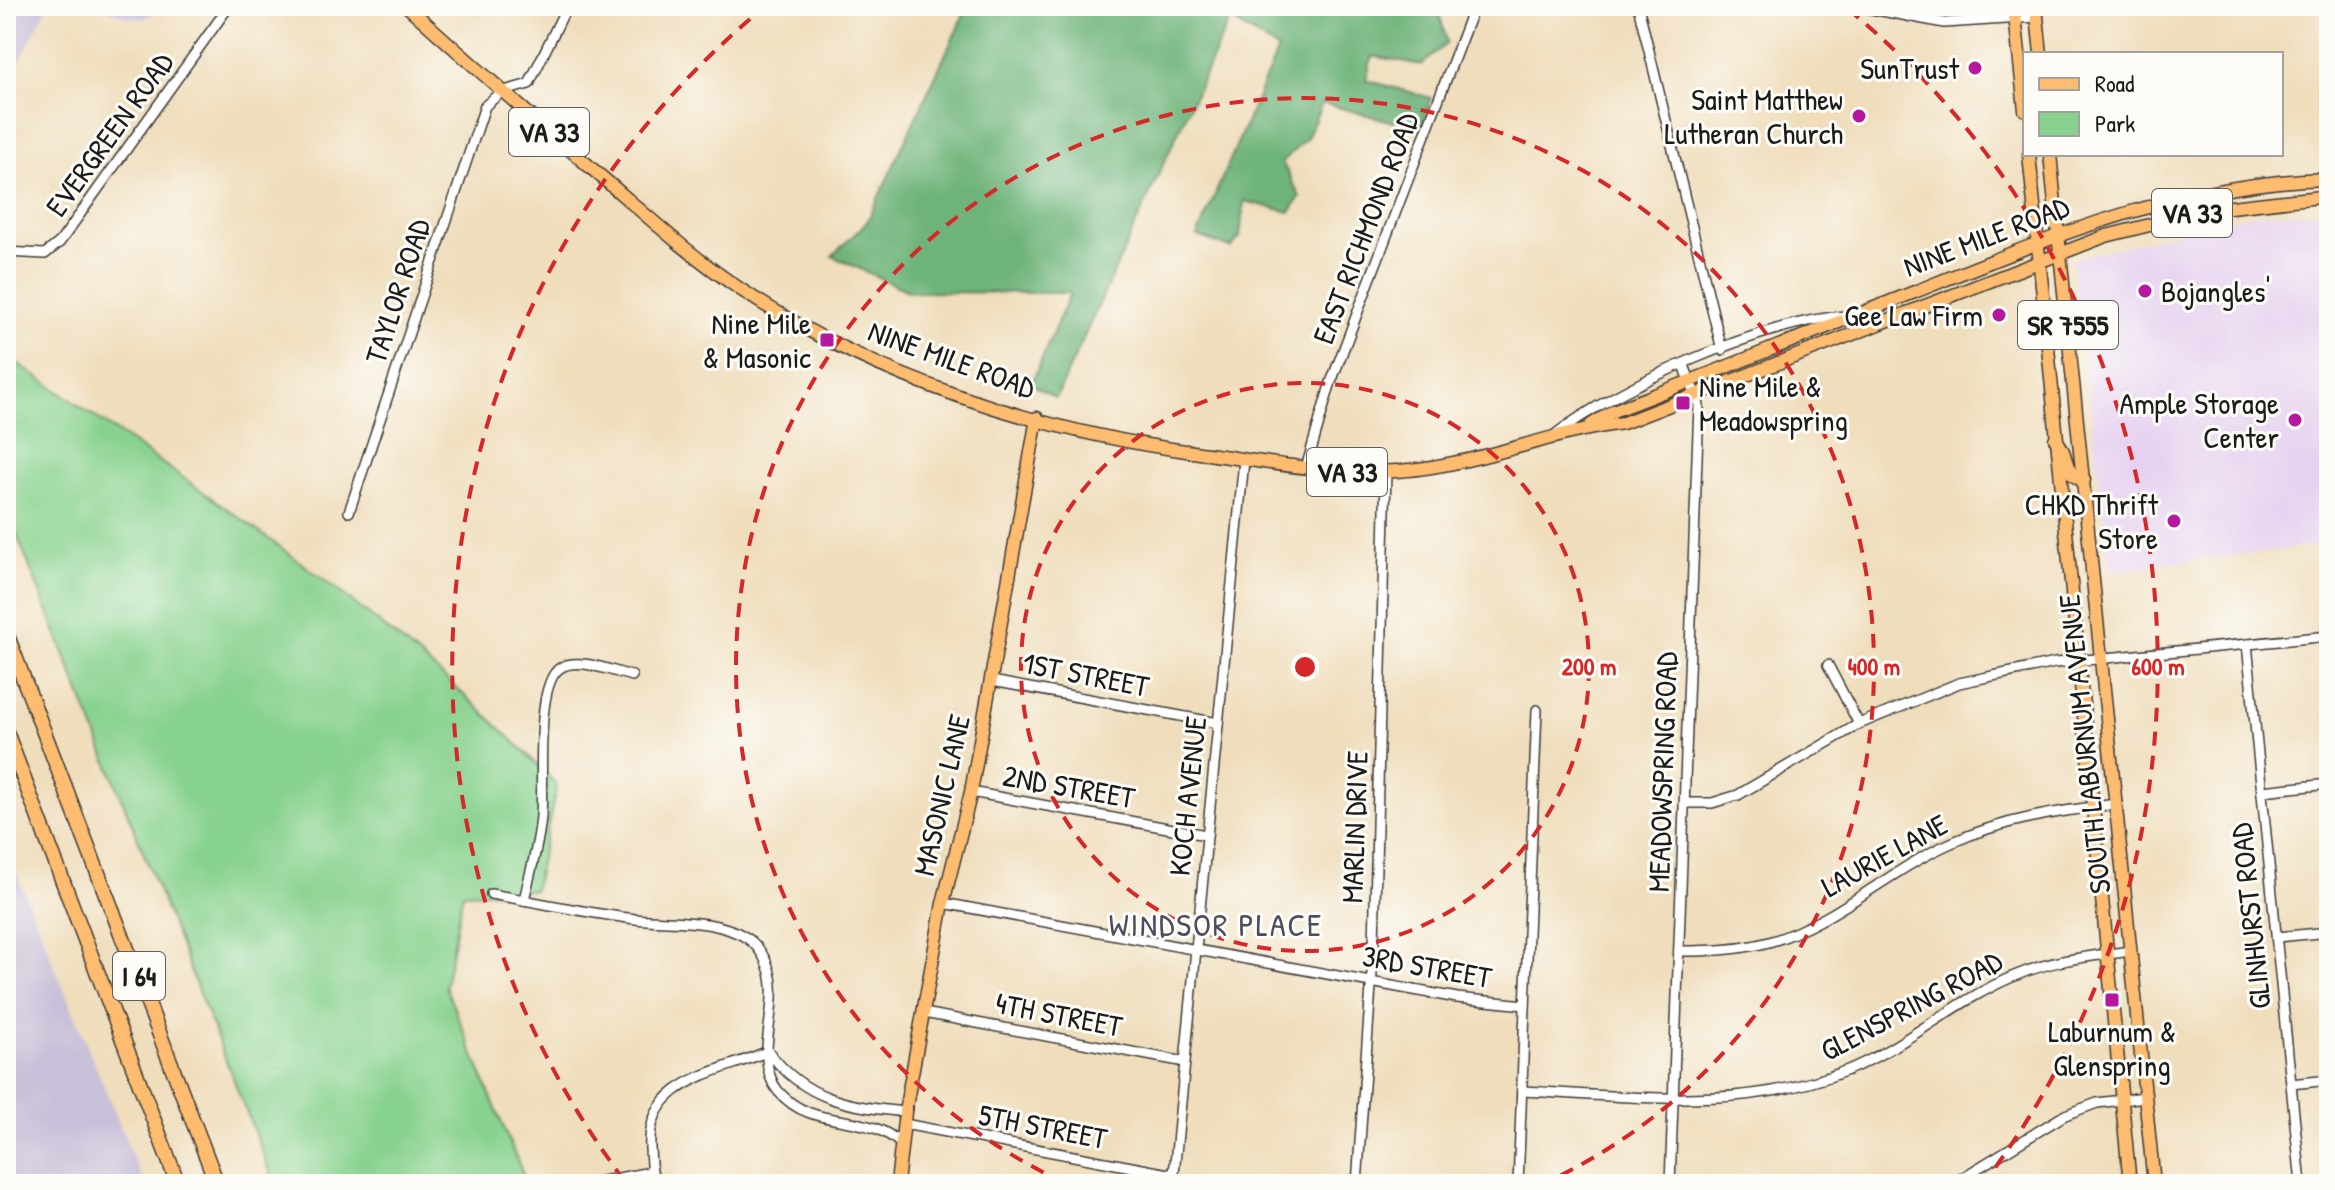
<svg xmlns="http://www.w3.org/2000/svg" width="2335" height="1190" viewBox="0 0 2335 1190" font-family="'Patrick Hand',sans-serif">
	<style>
		.built { fill: #e6d2f0 }
		.industrial { fill: #c8bfd8 }
		.green { fill: #88d28f; stroke: #527756; stroke-width: 2 }
		.forest { fill: #6eb47a; stroke: #45684b; stroke-width: 2 }
		.lines { fill: none; stroke-linecap: round; stroke-linejoin: round }
		.minor-casing { stroke: #3c3934; stroke-width: 12 }
		.major-casing { stroke: #3c3934; stroke-width: 15 }
		.highway-casing { stroke: #3c3934; stroke-width: 17 }
		.minor { stroke: #fff; stroke-width: 9 }
		.major { stroke: #fdbc70; stroke-width: 12 }
		.highway { stroke: #fdbc70; stroke-width: 14 }
		.ring { fill: none; stroke: #d62828; stroke-width: 4; stroke-dasharray: 14 10 }
		.poi-dot { fill: #b5179e; stroke: #fdfcf7; stroke-width: 3 }
		.labels { text-anchor: middle; dominant-baseline: central; stroke-width: 6; stroke-linejoin: round; paint-order: stroke }
		.shield { fill: #fdfcf7; stroke: #605f5e; stroke-width: 2 }
		.shield-label { font-size: 28px; font-weight: bold; fill: #1c1c1c }
		.poi-label { font-size: 30px; fill: #1c1c1c; stroke: #fdfcf7; text-anchor: end }
		.street-label { font-size: 30px; fill: #1c1c1c; stroke: #fdfcf7 }
		.neighbourhood-label { font-size: 32px; letter-spacing: 2px; fill: #4f4c60; stroke: #fdfcf7 }
		.centre { fill: #d62828; stroke: #fdfcf7; stroke-width: 4 }
		.ring-label { font-size: 24px; text-anchor: middle; font-weight: bold; fill: #d62828; stroke: #fdfcf7; stroke-width: 6; stroke-linejoin: round; paint-order: stroke }
	</style>
	<rect width="100%" height="100%" fill="#fdfcf7"/>
	<filter id="ink" filterUnits="userSpaceOnUse"><feTurbulence type="fractalNoise" baseFrequency=".0125" numOctaves="2"/><feDisplacementMap in="SourceGraphic" scale="16" xChannelSelector="R" yChannelSelector="G"/><feConvolveMatrix kernelMatrix="1 2 1 2 8 2 1 2 1" color-interpolation-filters="sRGB"/></filter>
	<filter id="wash" filterUnits="userSpaceOnUse"><feTurbulence type="fractalNoise" baseFrequency=".006" numOctaves="4" result="noise"/><feDisplacementMap in="SourceGraphic" scale="32" xChannelSelector="R" yChannelSelector="G"/><feGaussianBlur stdDeviation="1.8" result="paint"/><feColorMatrix in="noise" values="0 0 0 0 0 0 0 0 0 0 0 0 0 0 0 0 0 1.4 0 .05"/><feComposite in="paint" operator="in"/></filter>
	<g filter="url(#wash)">
		<rect width="100%" height="100%" fill="#efddbb"/>
		<path class="built" d="M2329 212V544L2110 571 2072 259 2253 214Z"/>
		<g class="industrial">
			<path d="M6 6H48L6 87Z"/>
			<path d="M102 6H166L144 19 127 18Z"/>
			<path d="M6 848 144 1184H6Z"/>
		</g>
		<path class="green" d="M6 355C197 489 396 615 557 785L534 890 463 893 445 986 527 1184H275L6 507Z"/>
		<path class="forest" d="M968 6H1369L1439 12 1447 43 1422 65 1372 56 1366 80 1431 98 1421 129 1322 103 1307 138 1282 162 1300 197 1290 212 1244 201 1240 237 1231 248 1197 236 1278 50 1230 19 1056 398 1031 384 1070 293 910 292 832 256 867 222Z"/>
	</g>
	<g filter="url(#ink)">
		<g class="lines">
			<g class="minor-casing">
				<g id="minor">
					<path d="M1856 6 1944 23 2037 17"/>
					<path d="M1639 10 1722 350"/>
					<path d="M6 252 45 254 60 242 229 6"/>
					<path d="M1553 436C1616 387 1767 319 1847 316"/>
					<path d="M1306 468 1330 385 1474 6"/>
					<path d="M349 512 485 106 501 92 529 84 567 6"/>
					<path d="M2247 644 2301 1184"/>
					<path d="M1828 665 1859 724"/>
					<path d="M992 681 1218 723"/>
					<path d="M2262 791 2329 784"/>
					<path d="M971 792 1206 835"/>
					<path d="M1685 803H1712L1738 795 1859 724 1959 683 2055 663 2329 636"/>
					<path d="M491 894C536 902 582 912 628 918 667 924 712 916 747 938 762 948 771 968 772 985 775 1019 755 1062 778 1091 814 1133 866 1109 902 1145"/>
					<path d="M524 900C530 873 539 844 541 816 544 786 534 685 560 668 578 656 613 672 632 676"/>
					<path d="M943 903 1457 998 1525 1005"/>
					<path d="M2277 937 2329 932"/>
					<path d="M1679 951C1710 951 1740 950 1769 942 1835 923 1889 870 1951 843 2004 819 2059 811 2116 804"/>
					<path d="M924 1013 1185 1062"/>
					<path d="M768 1051C805 1100 847 1106 905 1112"/>
					<path d="M2291 1084 2329 1080"/>
					<path d="M1522 1091C1631 1096 1744 1112 1848 1070 1906 1046 1954 1002 2012 977 2050 960 2090 956 2131 951"/>
					<path d="M904 1124 1174 1175"/>
					<path d="M586 1184 651 1172"/>
					<path d="M657 1184C650 1173 651 1161 650 1148 646 1078 721 1073 768 1051"/>
					<path d="M1173 1184 1244 460"/>
					<path d="M1357 1184 1374 945 1386 471"/>
					<path d="M1518 1184 1537 710"/>
					<path d="M1670 1184 1699 405 1684 365"/>
					<path d="M1952 1184 2065 1115 2097 1103 2145 1097"/>
				</g>
			</g>
			<g class="major-casing">
				<g id="major">
					<path d="M407 6C470 63 533 118 597 173 644 213 689 255 740 289 872 377 1037 431 1193 452 1261 461 1328 475 1397 471 1475 466 1546 433 1623 423L2106 236 2213 209 2329 196"/>
					<path d="M2014 6 2025 110"/>
					<path d="M2036 6 2041 54"/>
					<path d="M2029 154 2130 1184"/>
					<path d="M2050 154 2154 1184"/>
					<path d="M1591 425 1613 411C1715 372 1816 331 1917 291 2051 237 2182 182 2329 179"/>
					<path d="M2055 439C2071 455 2061 475 2084 480"/>
					<path d="M897 1184 905 1112 943 903 971 792 1037 418"/>
				</g>
			</g>
			<g class="highway-casing">
				<g id="highway">
					<path d="M6 633 217 1184"/>
					<path d="M6 732 178 1184"/>
				</g>
			</g>
			<use href="#minor" class="minor"/>
			<use href="#major" class="major"/>
			<use href="#highway" class="highway"/>
		</g>
	</g>
	<g class="ring">
		<circle cx="1305" cy="667" r="284"/>
		<path d="M1065 1183A569 569 0 1 1 1545 1183"/>
		<path d="M624 1180A853 853 0 0 1 762 9M1848 9A853 853 0 0 1 1986 1180"/>
	</g>
	<g class="poi-dot">
		<circle cx="1975" cy="68" r="8"/>
		<circle cx="1859" cy="116" r="8"/>
		<circle cx="2145" cy="291" r="8"/>
		<circle cx="1999" cy="315" r="8"/>
		<rect x="819" y="332" width="16" height="16" rx="4"/>
		<rect x="1675" y="395" width="16" height="16" rx="4"/>
		<circle cx="2295" cy="420" r="8"/>
		<circle cx="2174" cy="521" r="8"/>
		<rect x="2104" y="992" width="16" height="16" rx="4"/>
	</g>
	<g class="labels">
		<g class="shield">
			<rect x="509" y="108" width="80" height="48" rx="6"/>
			<rect x="2152" y="189" width="80" height="48" rx="6"/>
			<rect x="2018" y="301" width="100" height="48" rx="6"/>
			<rect x="1307" y="448" width="80" height="48" rx="6"/>
			<rect x="113" y="952" width="52" height="48" rx="6"/>
		</g>
		<g class="shield-label">
			<text x="549" y="132">VA 33</text>
			<text x="2192" y="213">VA 33</text>
			<text x="2068" y="325">SR 7555</text>
			<text x="1347" y="472">VA 33</text>
			<text x="139" y="976">I 64</text>
		</g>
		<g class="poi-label">
			<text x="1959" y="68">SunTrust</text>
			<text x="1843" y="99">Saint Matthew<tspan x="1843" dy="34">Lutheran Church</tspan></text>
			<text x="2161" y="291" text-anchor="start">Bojangles'</text>
			<text x="1983" y="315">Gee Law Firm</text>
			<text x="811" y="323">Nine Mile<tspan x="811" dy="34">&amp; Masonic</tspan></text>
			<text x="1699" y="386" text-anchor="start">Nine Mile &amp;<tspan x="1699" dy="34">Meadowspring</tspan></text>
			<text x="2279" y="403">Ample Storage<tspan x="2279" dy="34">Center</tspan></text>
			<text x="2158" y="504">CHKD Thrift<tspan x="2158" dy="34">Store</tspan></text>
			<text x="2112" y="1031" text-anchor="middle">Laburnum &amp;<tspan x="2112" dy="34">Glenspring</tspan></text>
		</g>
		<g class="street-label">
			<text transform="translate(109 134) rotate(-54)">EVERGREEN ROAD</text>
			<text transform="translate(1365 228) rotate(-69)">EAST RICHMOND ROAD</text>
			<text transform="translate(1986 236) rotate(-21)">NINE MILE ROAD</text>
			<text transform="translate(397 291) rotate(-72)">TAYLOR ROAD</text>
			<text transform="translate(952 359) rotate(20)">NINE MILE ROAD</text>
			<text transform="translate(1086 674) rotate(11)">1ST STREET</text>
			<text transform="translate(2084 744) rotate(-96)">SOUTH LABURNUM AVENUE</text>
			<text transform="translate(1662 772) rotate(-88)">MEADOWSPRING ROAD</text>
			<text transform="translate(1069 786) rotate(10)">2ND STREET</text>
			<text transform="translate(941 795) rotate(-77)">MASONIC LANE</text>
			<text transform="translate(1187 796) rotate(-84)">KOCH AVENUE</text>
			<text transform="translate(1354 827) rotate(-88)">MARLIN DRIVE</text>
			<text transform="translate(1884 855) rotate(-29)">LAURIE LANE</text>
			<text transform="translate(2250 916) rotate(-96)">GLINHURST ROAD</text>
			<text transform="translate(1427 966) rotate(10)">3RD STREET</text>
			<text transform="translate(1911 1005) rotate(-28)">GLENSPRING ROAD</text>
			<text transform="translate(1059 1014) rotate(11)">4TH STREET</text>
			<text transform="translate(1043 1126) rotate(11)">5TH STREET</text>
		</g>
		<g class="neighbourhood-label">
			<text x="1216" y="924">WINDSOR PLACE</text>
		</g>
	</g>
	<circle cx="1305" cy="667" r="12" class="centre"/>
	<g class="ring-label">
		<text x="1589" y="675">200 m</text>
		<text x="1874" y="675">400 m</text>
		<text x="2158" y="675">600 m</text>
	</g>
	<rect width="2335" height="1190" fill="none" stroke="#fdfcf7" stroke-width="32"/>
	<rect x="2023" y="52" width="260" height="104" fill="#fdfcf7" stroke="#a3a29f" stroke-width="2"/>
	<rect x="2039" y="78" width="40" height="12" fill="#fdbc70" stroke="#a3a29f" stroke-width="2"/>
	<text x="2095" y="92" font-size="24" fill="#1c1c1c">Road</text>
	<rect x="2039" y="112" width="40" height="24" fill="#88d28f" stroke="#a3a29f" stroke-width="2"/>
	<text x="2095" y="132" font-size="24" fill="#1c1c1c">Park</text>
</svg>
